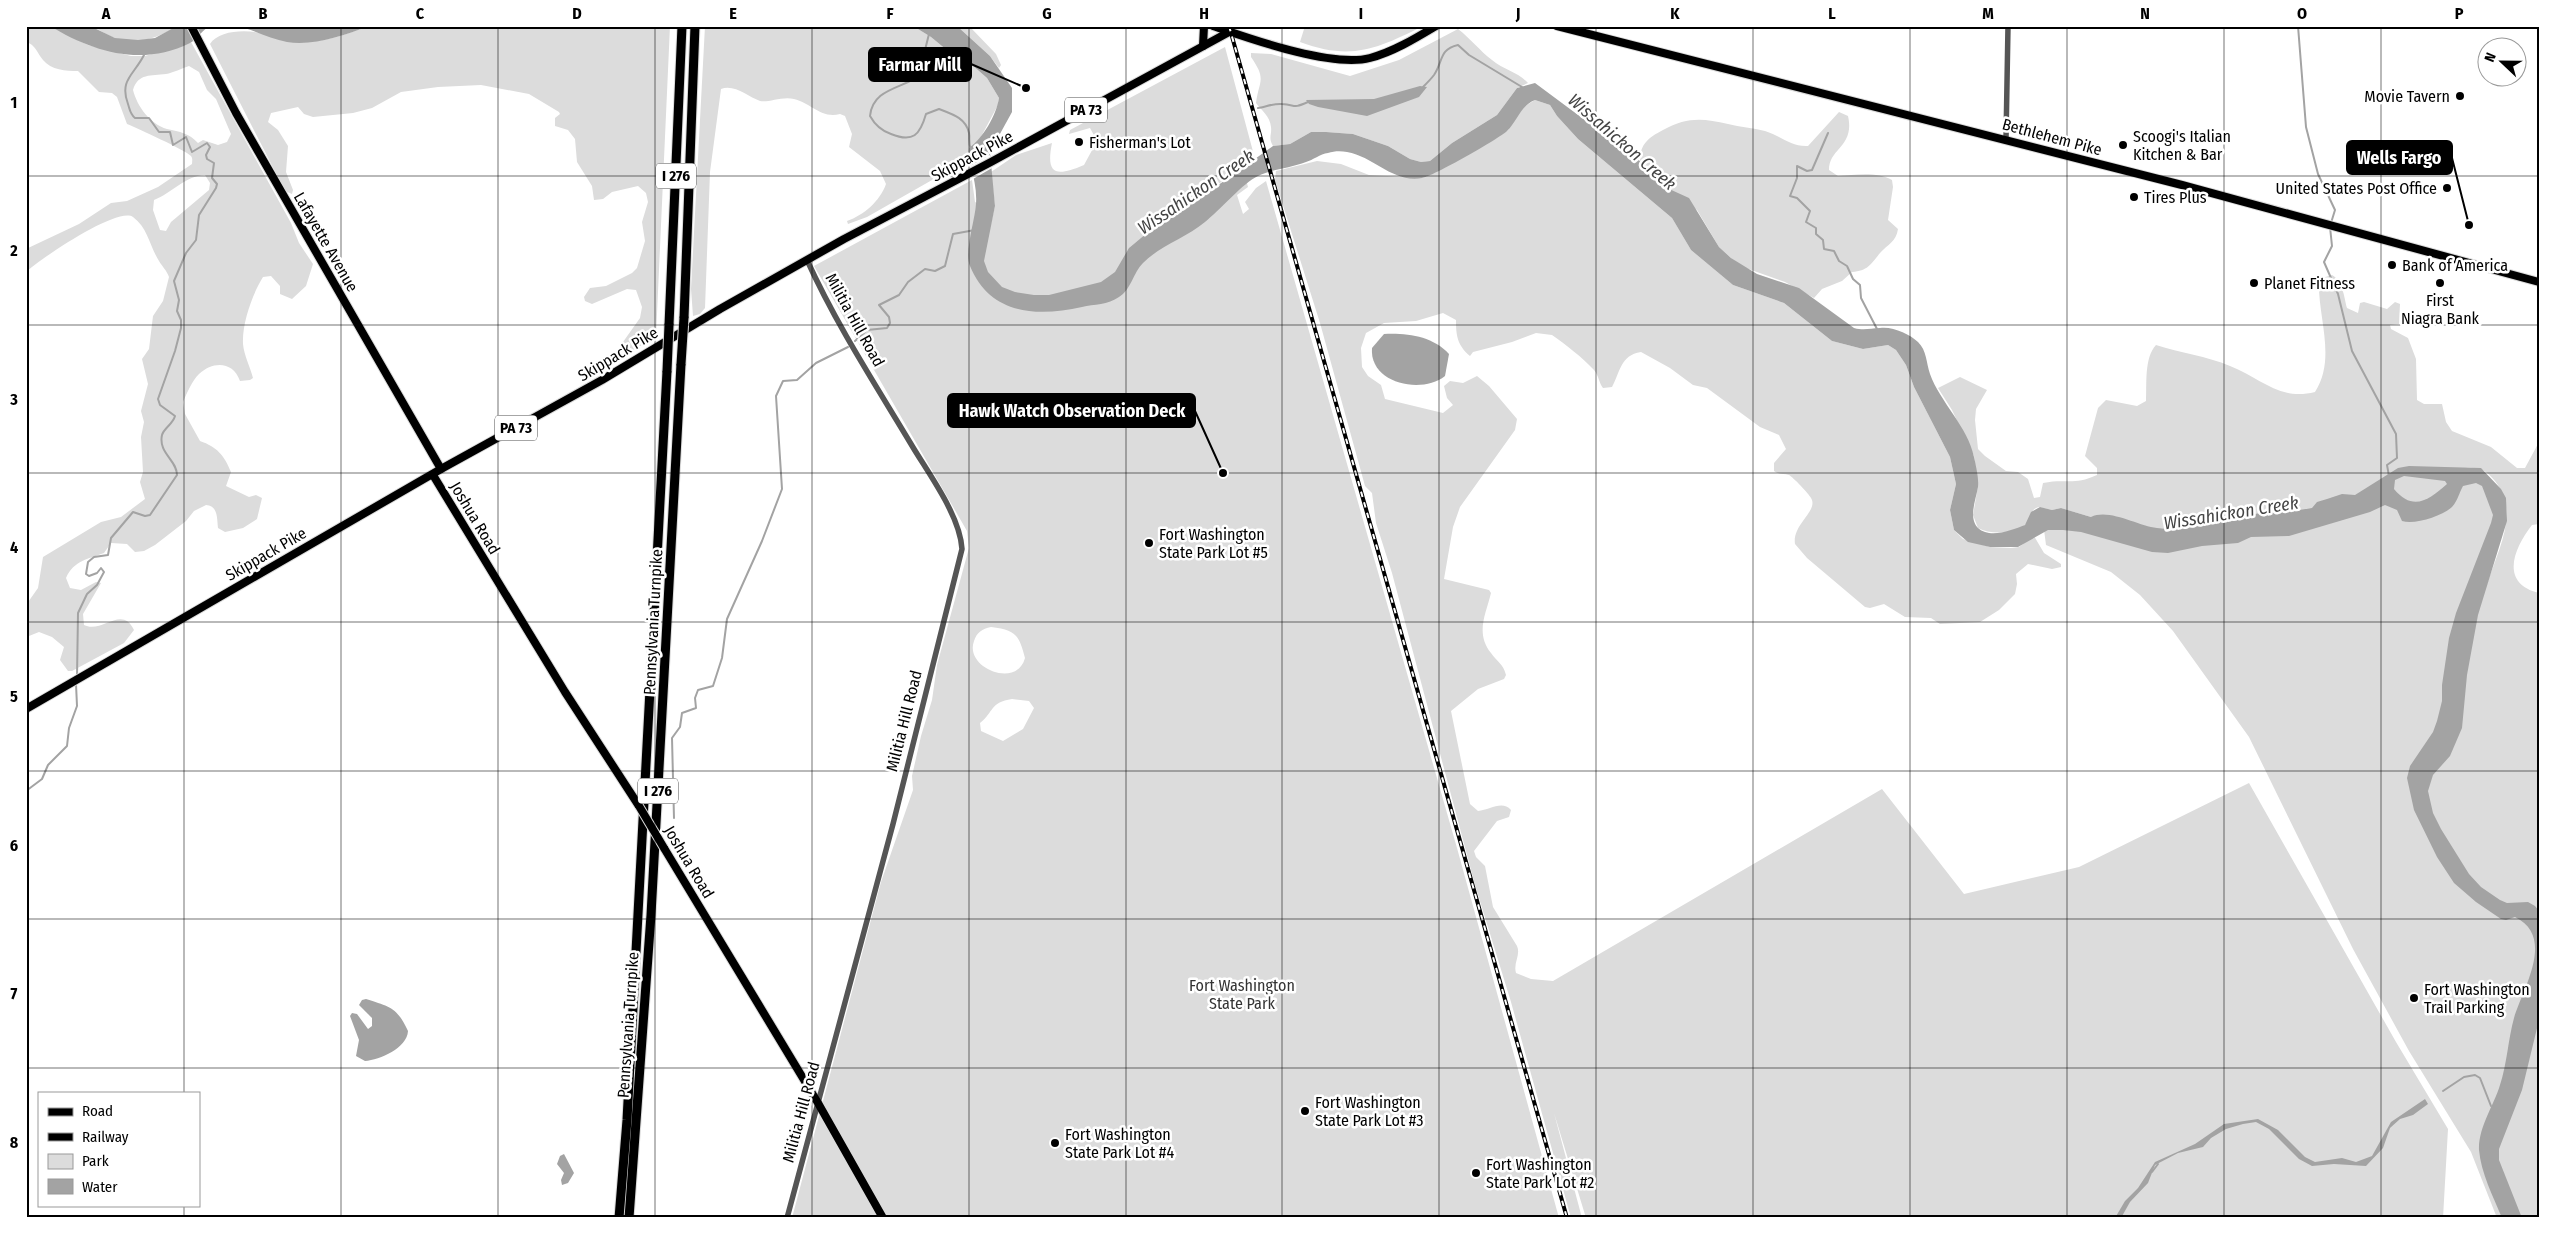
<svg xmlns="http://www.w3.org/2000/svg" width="2565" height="1244" viewBox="0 0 2565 1244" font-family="'Fira Sans Condensed',sans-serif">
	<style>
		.green { fill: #dcdcdc; fill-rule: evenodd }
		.water { fill: #a3a3a3; fill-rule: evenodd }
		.pier { fill: #fff }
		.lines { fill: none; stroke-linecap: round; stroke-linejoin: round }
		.stream { stroke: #a3a3a3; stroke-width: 2 }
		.major-casing { stroke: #dbdbdb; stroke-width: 10 }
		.highway-casing { stroke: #dbdbdb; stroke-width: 11 }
		.minor { stroke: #555; stroke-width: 5.5 }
		.major { stroke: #000; stroke-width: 8 }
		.highway { stroke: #000; stroke-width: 9 }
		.rail-casing { stroke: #000; stroke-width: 4 }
		.rail { stroke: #fff; stroke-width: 2; stroke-dasharray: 5.5; stroke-linecap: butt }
		.major-bridge-casing { stroke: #dbdbdb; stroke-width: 10; stroke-linecap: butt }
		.highway-bridge-casing { stroke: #dbdbdb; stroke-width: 11; stroke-linecap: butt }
		.major-bridge { stroke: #000; stroke-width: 8 }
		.highway-bridge { stroke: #000; stroke-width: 9 }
		.grid { fill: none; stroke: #000; stroke-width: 1; stroke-opacity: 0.55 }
		.poi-dot { fill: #000; stroke: #fff; stroke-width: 2 }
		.labels { text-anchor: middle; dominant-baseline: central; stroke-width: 5; stroke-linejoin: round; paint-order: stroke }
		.shield { fill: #fff; stroke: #4c4c4c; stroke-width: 1 }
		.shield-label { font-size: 15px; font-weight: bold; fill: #000 }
		.poi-label { font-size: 16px; fill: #000; stroke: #fff; text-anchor: start }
		.street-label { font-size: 16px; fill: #000; stroke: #fff }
		.park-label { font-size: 16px; fill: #333; stroke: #fff }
		.water-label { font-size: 18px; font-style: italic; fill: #444; stroke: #fff }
		.leader { fill: none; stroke: #000; stroke-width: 2 }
		.callout-dot { fill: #000; stroke: #fff; stroke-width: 2 }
		.callout { fill: #000; stroke: #000; stroke-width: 2 }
		.callout-label { font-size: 18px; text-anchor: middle; font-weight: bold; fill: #fff }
		.neatline { fill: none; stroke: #000; stroke-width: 2 }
		.grid-label { font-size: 16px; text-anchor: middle; font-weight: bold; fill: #000 }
	</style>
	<rect width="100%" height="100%" fill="#fff"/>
	<g class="green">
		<path d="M26 26H50L88 45 131 56H145L191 42 291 223 299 243 313 264 306 286 292 299 280 294V286L271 276 263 277C252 295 242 323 243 344 244 355 250 367 253 378L250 380 240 381C233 361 213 361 199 374 192 381 187 393 183 402L185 414 200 441C217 447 224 455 231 472L226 486 249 497 256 495 262 498 257 519 243 528 225 532 218 528C217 518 218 506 206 505L194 511 186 521 155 545 144 551 135 552 127 544 111 543 104 553C89 559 74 560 66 578L70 588 81 590 96 582 101 583 83 614 84 625C102 634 122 604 134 630L124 643 72 671H68L60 660 64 647 52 637 39 632 29 636 26 634V605L38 588 43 557 101 522 121 517 145 499 140 482 143 472 141 437 144 422 141 411 148 384 142 359 149 349 153 316 163 301 169 277C167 271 162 266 159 261 150 247 148 228 133 217 118 206 40 259 26 272V249L79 224 111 203 127 201 158 187 192 164C192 161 193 159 191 156 185 150 139 129 127 124L117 97 112 93 99 92 78 71C66 71 51 70 43 60 37 53 36 45 26 42ZM189 66 199 72 207 90 216 99 231 134 227 142 218 145 203 140 198 143C189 133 180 132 167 129 150 124 137 106 133 90 138 73 151 76 166 74 173 73 182 68 189 66ZM205 175 210 183 209 190 171 222 166 231 160 230 153 210 154 200C172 193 185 176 205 175Z"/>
		<path d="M90 26H177C159 38 137 45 115 38 106 35 99 29 90 26Z"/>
		<path d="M368 26H670L656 336 631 352 626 351 623 342 640 318 642 307 636 290 627 289 592 304 585 301 584 297 590 288 606 286 632 273 637 268 645 241 642 222 648 202 646 193 638 186 612 192 603 199 594 200 592 186 577 162 575 139 568 130 555 126V118L560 114 559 112 529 94 481 85 438 87 401 92 372 108 353 113 313 117 304 114 298 107 271 113 268 122 278 130 288 146 286 172 293 190 292 194 285 191 210 44C219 29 252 29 267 35 278 38 286 42 297 42 321 43 346 35 368 26Z"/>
		<path d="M705 26H913L931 37 954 56 971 64 987 78 999 98 998 105 969 159 867 217 848 224 847 221C864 215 880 201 886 184L880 171 849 147 852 134 845 116 840 114C821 119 811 103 794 99 782 96 768 103 760 101 748 97 735 84 721 89L710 172 705 308 700 314 693 316 691 289Z"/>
		<path d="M957 26 970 27 996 54 1001 65 999 68 990 56Z"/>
		<path d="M1305 26H1423C1377 49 1351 61 1300 42Z"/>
		<path d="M1458 29C1470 38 1480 51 1492 60 1504 70 1518 72 1528 83L1517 88 1497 115 1452 143 1430 161 1421 162 1410 159 1388 146 1353 134 1326 132H1311L1290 144 1273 146C1268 137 1272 135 1271 127 1270 116 1262 111 1256 103 1259 80 1267 80 1251 57V53L1271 54 1350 76 1399 60Z"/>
		<path d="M1225 47 1255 159 1148 232 1129 248 1244 172 1248 187 1237 195 1243 214 1249 209 1245 202 1256 188 1266 181 1457 848 1559 1218H792L881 882 913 790 912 776 921 736 932 700 937 665 969 548 967 531 814 266 972 180 975 202 977 203 976 212 985 250 995 206 991 172 1016 155 1052 143C1046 173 1054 178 1084 165L1097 141 1090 128 1069 134 1070 130ZM991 627C1015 630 1019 634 1025 658 1017 689 964 668 974 641 977 632 982 629 991 627ZM1012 699 1029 701 1034 708 1023 729 1003 741 981 731 980 723C994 712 990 702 1012 699Z"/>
		<path d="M1535 100 1550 105 1557 116 1578 139 1672 218 1691 250 1733 285 1784 303 1832 341 1863 349 1888 345 1896 350 1906 365 1914 387 1950 457 1956 484 1950 510 1954 530 1963 539 1990 547 2011 548 2019 547 2034 536 2044 553 2061 564V567L2052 569 2028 564 2016 574 2017 584 2015 594 1999 610 1980 622 1940 624 1931 618 1905 617 1884 604 1870 608 1865 607 1807 558 1795 544C1792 524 1819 511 1811 498 1809 494 1793 477 1789 475 1783 473 1779 475 1774 471V463L1786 449 1779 435 1760 427 1707 388 1693 385 1670 368 1641 352C1620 355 1620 373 1612 387L1603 388C1599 383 1599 376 1594 370 1582 357 1566 345 1552 335L1536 333 1512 342 1473 352 1470 356C1457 345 1456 335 1456 320L1443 313 1416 321 1384 323 1366 333 1361 348 1362 367 1368 376 1381 385 1385 399 1443 413 1453 405 1447 398 1444 386 1450 381 1463 383 1477 376 1489 386 1517 419 1515 430 1460 507 1453 527 1444 579 1489 590 1491 593C1486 614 1475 633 1491 653 1497 662 1503 663 1506 675L1504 679 1478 689 1451 711 1470 804 1478 811C1490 810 1502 800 1511 810L1509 817 1497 821 1474 851 1476 857 1485 866 1493 907 1517 946C1521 955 1513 963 1516 973L1531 979 1553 981 1882 789 1964 894 2079 867 2249 783 2396 1042 2448 1129 2443 1218H1586L1554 1113 1582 1218H1571L1511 1002 1475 885 1392 573 1376 523 1372 493 1365 486 1320 323 1275 180 1276 171 1317 161 1341 164 1369 175 1424 178 1508 130 1522 108Z"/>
		<path d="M1839 112 1848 116C1855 147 1829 148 1829 170L1838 176C1854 175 1877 171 1892 180L1893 187 1888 220 1898 229C1896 242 1888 244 1880 253 1871 264 1868 271 1852 272L1842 281 1822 289 1814 298 1785 282 1743 267 1731 258 1719 247 1697 210 1667 188 1640 161C1640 144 1648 138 1663 130 1687 117 1702 118 1728 124 1740 127 1753 128 1765 131 1781 136 1791 147 1808 146Z"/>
		<path d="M2332 275C2343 281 2344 297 2347 308L2358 313 2360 303 2364 302 2387 309 2395 302 2400 304 2399 324 2390 325 2391 329 2408 338 2416 359 2417 400 2424 404H2442L2446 422 2452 431 2491 447 2517 468H2525L2539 442V524L2532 525C2514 548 2499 583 2539 593V1218H2497L2471 1152 2409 1051 2353 949 2249 737 2173 631 2140 595 2111 572 2046 545 2043 522 2091 517 2061 508 2052 510 2039 507C2029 509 2032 519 2025 525 2013 534 1991 535 1978 528L1973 515 1978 486 1974 456 1952 410 1938 388 1960 377 1987 390 1976 409 1975 420 1978 449 1985 456 2006 471 2018 472 2028 479 2034 498 2040 497 2043 483C2066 478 2073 486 2097 475V468L2085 456 2098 408 2106 400 2137 406 2146 401C2147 384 2144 358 2156 345 2180 353 2207 356 2230 366 2261 378 2279 401 2315 392 2337 358 2317 316 2319 279ZM2465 468C2479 467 2485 469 2495 481 2520 512 2498 550 2487 584L2502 504 2480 478 2449 469Z"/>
	</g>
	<g class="water">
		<path d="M50 26H90L115 38 138 40 155 38 177 26H211C203 28 198 39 190 43 142 67 93 52 50 26Z"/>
		<path d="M238 26H368C344 36 313 46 287 42 271 39 254 30 238 26Z"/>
		<path d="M913 26H957L990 56 1012 88V112L990 152 995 206 984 261 988 272 1002 287 1015 292 1034 295H1049L1101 282 1115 272 1129 248 1148 232 1200 198 1273 146 1290 144 1311 132H1326L1353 134 1388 146 1410 159 1421 162 1430 161 1452 143 1497 115 1517 88 1535 83 1640 161 1667 188 1689 198 1719 247 1731 258 1757 274 1799 288 1854 328C1865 331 1870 328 1880 328 1892 326 1910 334 1918 342 1927 351 1926 362 1930 374 1940 402 1968 427 1974 457 1976 466 1979 479 1978 487 1976 499 1968 518 1978 528 1990 539 2012 530 2025 525L2031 512 2040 507 2052 510 2061 508 2091 517C2109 508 2138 526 2157 528 2189 532 2217 521 2248 515 2269 511 2291 512 2312 508L2317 502 2327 499 2342 494 2355 495 2398 468 2409 466 2481 468 2501 489 2506 498 2507 521 2478 615 2467 675 2462 728 2450 756 2433 775 2428 791 2433 813 2441 829 2469 874 2481 887 2500 900 2507 903 2528 902 2535 906 2539 911V1020L2522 1090 2499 1149V1160L2522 1218H2502C2493 1196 2481 1173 2479 1150 2478 1128 2494 1105 2500 1085 2507 1064 2508 1040 2514 1018 2523 988 2556 937 2515 917L2506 920 2501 919 2476 902 2454 883 2437 857 2414 810 2407 778 2410 766 2433 732 2437 721 2442 701V685L2449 638 2456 613 2491 523 2493 515 2482 486 2476 483 2463 486C2459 493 2458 500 2452 507 2442 516 2415 525 2402 521L2397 510 2385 505 2370 512 2289 536 2251 537 2238 543 2202 546 2168 553 2152 552 2081 532 2063 530H2048L2018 547H1990L1968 542 1954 530 1950 510 1956 484 1950 457 1914 387 1906 365 1896 350 1888 345 1863 349 1832 341 1784 303 1733 285 1691 250 1672 218 1578 139 1557 116 1550 105 1535 100C1520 106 1518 120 1507 131 1500 138 1432 177 1422 178 1392 183 1375 157 1347 152 1341 151 1334 151 1328 153 1320 154 1313 160 1306 162 1291 168 1272 169 1258 176 1244 182 1219 211 1205 222 1186 238 1161 245 1143 263 1133 273 1131 290 1119 297 1108 305 1094 304 1082 307 1037 317 990 315 970 266 964 253 975 220 976 204 977 191 974 179 971 166L968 164 969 148C983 138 996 116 999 98L987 78 971 64 954 56 931 37ZM2404 476 2445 481 2447 484C2429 500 2413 512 2394 489L2395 480Z"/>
		<path d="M1420 86 1427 87 1419 97 1367 116 1318 107 1309 104 1306 100 1374 99Z"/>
		<path d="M1384 334C1408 333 1432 336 1449 354L1445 376C1421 395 1369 383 1372 348Z"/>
		<path d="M366 999C390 1007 397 1007 408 1031 407 1048 380 1060 365 1061L356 1056 359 1040 350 1016 352 1013 357 1014 368 1029 372 1026V1018L359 1005 362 1000Z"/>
		<path d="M2425 1099 2428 1104 2413 1115 2400 1119 2390 1128 2383 1148 2366 1166 2334 1164 2312 1166 2299 1159 2269 1129 2256 1122 2243 1124 2226 1129 2211 1138 2203 1147 2178 1153 2155 1165 2148 1183 2130 1202 2121 1218H2115L2125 1201 2138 1188 2155 1162 2195 1144 2224 1124 2258 1119 2278 1130 2305 1157 2315 1162 2342 1158 2356 1162 2372 1156 2391 1122Z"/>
		<path d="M564 1154 574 1173 568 1183 562 1185 561 1180 564 1173 557 1164 560 1156Z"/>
	</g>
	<path class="pier" d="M990 155 992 168 973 179 970 166Z"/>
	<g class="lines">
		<g class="stream">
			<path d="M2298 26 2306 127 2318 174 2335 210 2331 223"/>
			<path d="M929 34 924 54V72C907 89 873 86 870 116 875 125 882 131 891 134 913 143 920 135 926 114L939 109C952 114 966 118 969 133 970 139 968 143 971 149"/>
			<path d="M1423 87C1427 83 1431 79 1434 75 1443 62 1439 49 1458 45L1469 55 1522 87"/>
			<path d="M1258 108C1265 107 1275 103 1282 104 1297 105 1292 109 1308 102"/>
			<path d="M1828 133 1812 170 1807 171 1797 166V178L1790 196 1797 198 1810 211 1806 222 1816 228V234L1823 240 1824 249 1834 251 1839 261 1847 266 1853 279 1860 285 1861 298 1877 329"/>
			<path d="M2330 227 2332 246 2324 262 2338 294 2352 351 2396 434 2397 458 2387 465 2389 476"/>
			<path d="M855 341 867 330 887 328 890 323 889 317 879 305 899 295 908 282 925 269 935 271 945 266 953 234 975 230"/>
			<path d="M77 677 78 613 87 594 97 585 104 572 101 568 97 573 89 576 86 574 88 562 94 557 108 555 111 538 133 512 145 516 150 515 177 475C177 460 158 453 162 435 164 428 173 424 175 416L160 405 158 399 175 351 181 328V320L177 311 179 300 174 281 186 253 196 240 199 215 216 188 217 184 212 178 214 163 207 159 206 155 210 147 207 143 192 152 186 137 173 145 170 132H159L149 118H135C130 114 130 110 128 104 119 80 134 75 144 55"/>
			<path d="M26 791 42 779 48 765 67 746 69 728 77 706 76 684"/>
			<path d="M674 818 672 738 680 727 682 713 696 708 695 698 698 690 713 686 722 658 727 619 762 541 782 489 776 396 783 381 797 380 816 363 848 347"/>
			<path d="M2443 1091 2464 1077 2475 1075 2480 1078 2491 1106"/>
			<path d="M2152 1172 2158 1164"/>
		</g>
		<g class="major-casing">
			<g id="major">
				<path d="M191 26 236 113 441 469"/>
				<path d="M1213 26C1251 39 1332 68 1370 58 1393 52 1416 38 1436 26"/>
				<path d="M1557 26 2182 185 2539 282"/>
				<path d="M1203 46 1204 26"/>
				<path d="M433 475 565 692 639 806"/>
				<path d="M26 709 441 469 602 380 720 309 844 239 991 162 1229 32"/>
				<path d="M664 848 818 1103 883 1218"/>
			</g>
		</g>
		<g class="highway-casing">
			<g id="highway">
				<path d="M684 318 695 26"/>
				<path d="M669 325 682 26"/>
				<path d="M619 1218 627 1120 667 371"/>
				<path d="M629 1218 651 915 681 364"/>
			</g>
		</g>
		<g class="minor">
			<path d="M2006 139 2008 26"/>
			<path d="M787 1218 893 824 962 549C960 515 928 473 911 444 875 384 836 324 807 260"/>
		</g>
		<use href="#major" class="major"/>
		<use href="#highway" class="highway"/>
		<g class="rail-casing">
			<path id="rail" d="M1229 26 1567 1218"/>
		</g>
		<use href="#rail" class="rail"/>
		<g class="major-bridge-casing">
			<path id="major-bridge" d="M639 806 664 848"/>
		</g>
		<g class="highway-bridge-casing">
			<g id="highway-bridge">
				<path d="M681 364 684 318"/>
				<path d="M667 371 669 325"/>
			</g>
		</g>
		<use href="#major-bridge" class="major-bridge"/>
		<use href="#highway-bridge" class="highway-bridge"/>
	</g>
	<path class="grid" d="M184 26V1093M341 26V1218M498 26V1218M655 26V1218M812 26V1218M969 26V1218M1126 26V1218M1282 26V1218M1439 26V1218M1596 26V1218M1753 26V1218M1910 26V1218M2067 26V1218M2224 26V1218M2381 26V1218M26 176H2539M26 325H2539M26 473H2539M26 622H2539M26 771H2539M26 919H2539M26 1068H2539M184 1205V1218"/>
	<g class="poi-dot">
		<circle cx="2460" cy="96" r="5"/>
		<circle cx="1079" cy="142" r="5"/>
		<circle cx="2123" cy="145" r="5"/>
		<circle cx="2447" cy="188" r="5"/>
		<circle cx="2134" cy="197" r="5"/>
		<circle cx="2392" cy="265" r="5"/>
		<circle cx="2254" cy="283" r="5"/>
		<circle cx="2440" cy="283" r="5"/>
		<circle cx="1149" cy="543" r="5"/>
		<circle cx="2414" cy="998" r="5"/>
		<circle cx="1305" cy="1111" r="5"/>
		<circle cx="1055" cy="1143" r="5"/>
		<circle cx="1476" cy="1173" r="5"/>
	</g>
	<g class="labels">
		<g class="shield">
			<rect x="1065" y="97.5" width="42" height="25" rx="4"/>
			<rect x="656" y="163.5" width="40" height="25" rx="4"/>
			<rect x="495" y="415.5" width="42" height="25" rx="4"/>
			<rect x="638" y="778.5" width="40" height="25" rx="4"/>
		</g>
		<g class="shield-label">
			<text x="1086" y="110">PA 73</text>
			<text x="676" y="176">I 276</text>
			<text x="516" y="428">PA 73</text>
			<text x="658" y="791">I 276</text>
		</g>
		<g class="poi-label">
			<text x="2450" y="96" text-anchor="end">Movie Tavern</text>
			<text x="2133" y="136">Scoogi's Italian<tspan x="2133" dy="18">Kitchen &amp; Bar</tspan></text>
			<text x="1089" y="142">Fisherman's Lot</text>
			<text x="2437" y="188" text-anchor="end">United States Post Office</text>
			<text x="2144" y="197">Tires Plus</text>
			<text x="2402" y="265">Bank of America</text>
			<text x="2264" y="283">Planet Fitness</text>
			<text x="2440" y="300" text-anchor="middle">First<tspan x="2440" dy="18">Niagra Bank</tspan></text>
			<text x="1159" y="534">Fort Washington<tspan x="1159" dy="18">State Park Lot #5</tspan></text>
			<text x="2424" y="989">Fort Washington<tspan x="2424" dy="18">Trail Parking</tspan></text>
			<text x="1315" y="1102">Fort Washington<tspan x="1315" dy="18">State Park Lot #3</tspan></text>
			<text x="1065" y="1134">Fort Washington<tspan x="1065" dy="18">State Park Lot #4</tspan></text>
			<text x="1486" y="1164">Fort Washington<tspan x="1486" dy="18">State Park Lot #2</tspan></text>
		</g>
		<g class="street-label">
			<text transform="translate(2052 137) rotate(15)">Bethlehem Pike</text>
			<text transform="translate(972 156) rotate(-28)">Skippack Pike</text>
			<text transform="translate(326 242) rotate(60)">Lafayette Avenue</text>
			<text transform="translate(855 320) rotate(61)">Militia Hill Road</text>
			<text transform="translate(618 354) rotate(-31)">Skippack Pike</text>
			<text transform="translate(475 518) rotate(59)">Joshua Road</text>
			<text transform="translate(266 554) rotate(-30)">Skippack Pike</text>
			<text transform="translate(653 622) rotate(-87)">Pennsylvania Turnpike</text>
			<text transform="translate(904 721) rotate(-76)">Militia Hill Road</text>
			<text transform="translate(689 862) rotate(59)">Joshua Road</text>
			<text transform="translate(628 1025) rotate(-86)">Pennsylvania Turnpike</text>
			<text transform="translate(801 1112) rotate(-75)">Militia Hill Road</text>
		</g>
		<g class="park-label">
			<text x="1242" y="985">Fort Washington<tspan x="1242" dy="18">State Park</tspan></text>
		</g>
		<g class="water-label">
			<text transform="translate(1622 142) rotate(41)">Wissahickon Creek</text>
			<text transform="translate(1196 192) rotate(-34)">Wissahickon Creek</text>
			<text transform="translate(2231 513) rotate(-9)">Wissahickon Creek</text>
		</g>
	</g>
	<path class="leader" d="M1026 88L971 64M2469 225L2452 158M1223 473L1195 411"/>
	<g class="callout-dot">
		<circle cx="1026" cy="88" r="5"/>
		<circle cx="2469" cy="225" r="5"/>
		<circle cx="1223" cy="473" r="5"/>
	</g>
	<g class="callout">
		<rect x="869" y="48" width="102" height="33" rx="5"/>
		<rect x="2347" y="141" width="105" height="33" rx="5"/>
		<rect x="948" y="394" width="247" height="33" rx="5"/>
	</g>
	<g class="callout-label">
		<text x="920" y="71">Farmar Mill</text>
		<text x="2399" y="164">Wells Fargo</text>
		<text x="1072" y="417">Hawk Watch Observation Deck</text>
	</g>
	<rect width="2565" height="1244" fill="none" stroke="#ffffff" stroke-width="55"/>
	<rect x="38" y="1092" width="162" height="115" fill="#ffffff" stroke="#999999"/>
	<rect x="48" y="1108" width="25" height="8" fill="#000000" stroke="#999999"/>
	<text x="82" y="1116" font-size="15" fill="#000000">Road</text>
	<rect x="48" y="1133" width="25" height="8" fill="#000000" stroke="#999999"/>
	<text x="82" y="1142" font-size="15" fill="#000000">Railway</text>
	<rect x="48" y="1154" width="25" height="15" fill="#dcdcdc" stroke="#999999"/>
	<text x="82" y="1166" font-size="15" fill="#000000">Park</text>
	<rect x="48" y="1179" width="25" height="15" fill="#a3a3a3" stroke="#999999"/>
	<text x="82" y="1192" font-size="15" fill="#000000">Water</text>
	<g transform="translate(2502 62) rotate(292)"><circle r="24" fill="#ffffff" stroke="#999999"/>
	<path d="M0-4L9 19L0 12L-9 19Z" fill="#000000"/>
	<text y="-8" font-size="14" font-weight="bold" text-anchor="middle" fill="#000000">N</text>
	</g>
	<rect x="28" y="28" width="2510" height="1188" class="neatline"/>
	<g class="grid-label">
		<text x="106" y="19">A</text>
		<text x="263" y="19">B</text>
		<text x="420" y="19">C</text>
		<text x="577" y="19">D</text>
		<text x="733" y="19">E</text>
		<text x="890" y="19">F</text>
		<text x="1047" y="19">G</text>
		<text x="1204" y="19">H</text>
		<text x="1361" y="19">I</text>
		<text x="1518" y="19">J</text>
		<text x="1675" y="19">K</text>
		<text x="1832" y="19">L</text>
		<text x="1988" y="19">M</text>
		<text x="2145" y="19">N</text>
		<text x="2302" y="19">O</text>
		<text x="2459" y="19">P</text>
		<text x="14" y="108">1</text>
		<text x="14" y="256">2</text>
		<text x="14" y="405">3</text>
		<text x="14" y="553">4</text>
		<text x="14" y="702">5</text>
		<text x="14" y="851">6</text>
		<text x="14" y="999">7</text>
		<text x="14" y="1148">8</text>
	</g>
</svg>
